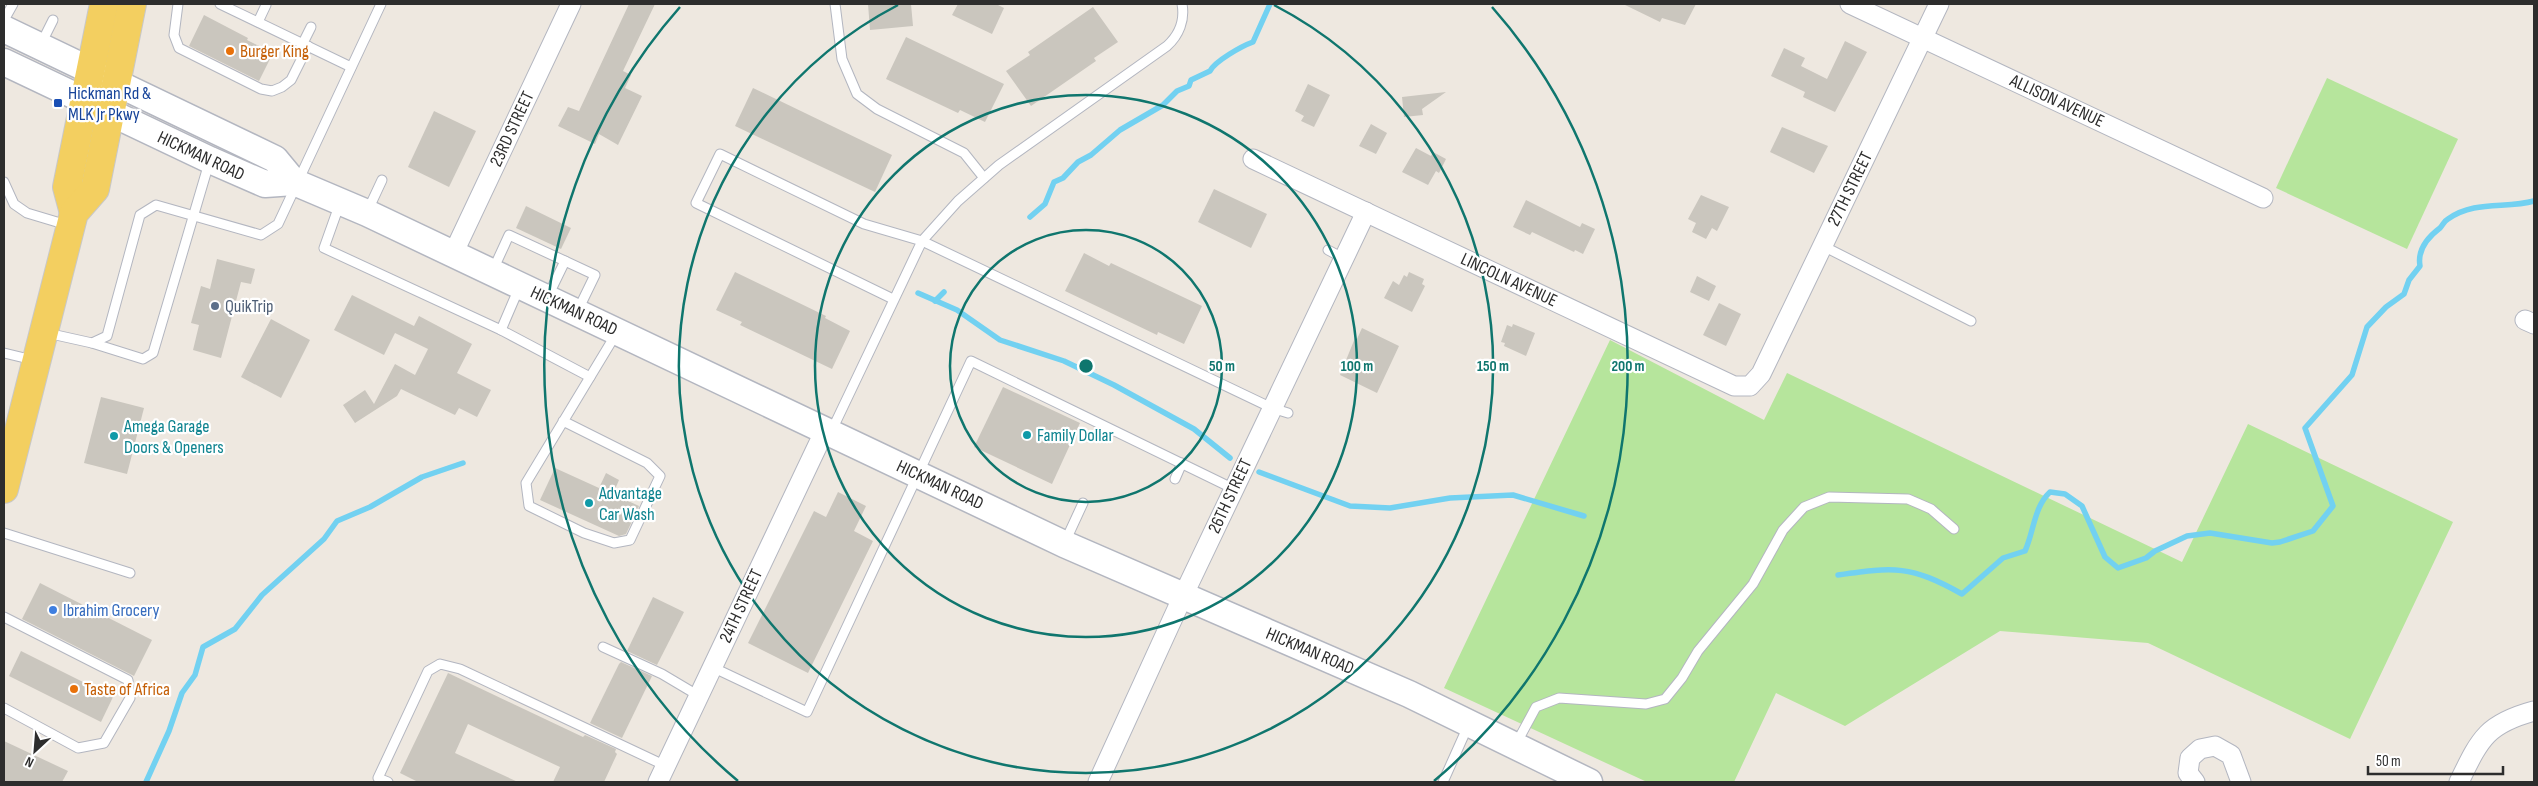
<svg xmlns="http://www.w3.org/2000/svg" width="2538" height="786" viewBox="0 0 2538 786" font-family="'Sofia Sans Condensed',sans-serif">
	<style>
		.green { fill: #b6e59c }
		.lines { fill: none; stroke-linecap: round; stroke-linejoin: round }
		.stream { stroke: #72d1f1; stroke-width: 5.5 }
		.building { fill: #cac6be }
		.service-casing { stroke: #b3b6c0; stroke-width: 11 }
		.minor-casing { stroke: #b3b6c0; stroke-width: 21 }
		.secondary-casing { stroke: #b3b6c0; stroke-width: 29 }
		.primary-casing { stroke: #c8c8c8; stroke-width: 30 }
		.service { stroke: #fff; stroke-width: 9 }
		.minor { stroke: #fff; stroke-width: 19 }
		.secondary { stroke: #fff; stroke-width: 26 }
		.primary { stroke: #f3cf60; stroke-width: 28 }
		.ring { fill: none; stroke: #0f766e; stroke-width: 2.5 }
		.food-dot { fill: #e8710a; stroke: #fff; stroke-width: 2 }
		.transit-dot { fill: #1a4fb4; stroke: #fff; stroke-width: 2 }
		.service-dot { fill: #5c6f8a; stroke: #fff; stroke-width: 2 }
		.culture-dot { fill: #0f9aa8; stroke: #fff; stroke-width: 2 }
		.shop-dot { fill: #3f7fe0; stroke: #fff; stroke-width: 2 }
		.labels { text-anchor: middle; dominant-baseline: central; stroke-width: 4.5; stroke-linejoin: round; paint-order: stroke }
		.food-label { font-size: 18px; fill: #c56008; stroke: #fff; text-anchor: start }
		.transit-label { font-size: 18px; fill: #164399; stroke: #fff; text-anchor: start }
		.street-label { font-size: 18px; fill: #2d2d2d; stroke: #fff }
		.service-label { font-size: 18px; fill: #4e5e75; stroke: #fff; text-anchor: start }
		.culture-label { font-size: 18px; fill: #0d838f; stroke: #fff; text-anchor: start }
		.shop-label { font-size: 18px; fill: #366cbe; stroke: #fff; text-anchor: start }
		.centre { fill: #0f766e; stroke: #fff; stroke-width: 2.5 }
		.ring-label { font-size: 15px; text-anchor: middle; font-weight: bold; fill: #0f766e; stroke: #fff; stroke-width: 4.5; stroke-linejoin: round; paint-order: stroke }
	</style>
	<rect width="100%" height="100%" fill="#eee8e0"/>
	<g class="green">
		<path d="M2327 78 2458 139 2407 249 2276 188Z"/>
		<path d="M1610 340 1764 420 1787 373 2182 562 2248 424 2453 522 2350 739 2148 643 2000 631 1845 726 1776 693 1734 782H1647L1444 688Z"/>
	</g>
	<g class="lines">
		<g class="stream">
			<path d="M1030 217 1045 204 1054 182 1063 178 1078 162 1091 155 1120 130 1163 105 1177 91 1189 86 1191 80 1210 71C1215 61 1242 46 1253 42L1270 4"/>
			<path d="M918 293 957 310 1000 340 1064 361 1114 385 1194 429 1230 458"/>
			<path d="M935 301 944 292"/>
			<path d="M1259 472 1350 506 1390 508 1450 498 1513 495 1584 516"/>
			<path d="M1838 575C1895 567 1910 565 1962 594L2003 558 2025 551C2034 531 2034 507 2050 492L2065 494 2082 506 2105 557 2118 568 2146 558 2155 551 2187 536 2210 533 2272 543 2280 542 2313 531 2333 506 2305 428 2352 375 2367 327 2386 307 2404 294 2409 280 2420 266C2417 249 2428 237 2440 228 2443 225 2444 221 2448 219 2475 200 2505 209 2534 201"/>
			<path d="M146 782 169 731 182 693 195 675 203 647 235 629 262 595 324 539 337 521 370 507 422 477 463 463"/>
		</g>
	</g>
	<g class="building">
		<path d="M629 4H655L623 71 631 75 625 88 642 96 618 145 599 134 595 144 558 126 568 107 579 111Z"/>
		<path d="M868 4H911L913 26 870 30Z"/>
		<path d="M958 4H996L1004 8 992 34 952 15Z"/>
		<path d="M1623 4H1696L1685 25 1662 18 1660 22Z"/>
		<path d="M1093 7 1118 42 1094 58 1096 61 1031 106 1006 71 1030 55 1028 52Z"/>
		<path d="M204 15 248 38 247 40 273 53 259 81 189 46Z"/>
		<path d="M906 37 1004 84 985 122 960 110 958 113 886 79Z"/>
		<path d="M1845 41 1867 52 1835 112 1803 97 1805 92 1771 76 1784 48 1805 58 1801 66 1827 79Z"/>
		<path d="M1308 84 1330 95 1314 127 1301 121 1304 116 1295 111Z"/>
		<path d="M753 88 892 155 875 192 735 126Z"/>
		<path d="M1446 92 1422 109 1423 115 1404 117 1402 97Z"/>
		<path d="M434 111 476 131 449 187 408 167Z"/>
		<path d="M1371 124 1387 133 1376 154 1359 146Z"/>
		<path d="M1782 127 1828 146 1814 173 1770 152Z"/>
		<path d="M1416 148 1431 156 1433 152 1446 159 1439 173 1436 171 1428 185 1402 172Z"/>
		<path d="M1214 189 1267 214 1251 248 1198 222Z"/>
		<path d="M1701 195 1729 207 1717 231 1712 228 1706 239 1692 232 1696 223 1688 219Z"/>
		<path d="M1526 200 1580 227 1582 223 1595 229 1583 254 1575 250 1574 252 1532 232 1530 235 1513 227Z"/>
		<path d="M526 206 571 228 561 249 516 228Z"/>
		<path d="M1084 253 1109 266 1111 263 1202 306 1184 344 1158 332 1157 335 1065 291Z"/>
		<path d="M217 259 255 269 251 284 241 282 221 358 193 350 199 325 191 323 201 286 210 289Z"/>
		<path d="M735 272 826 316 825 318 850 331 832 369 740 325 742 322 716 310Z"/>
		<path d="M1409 272 1424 279 1422 284 1425 286 1412 312 1384 298 1393 281 1399 285 1404 275 1407 277Z"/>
		<path d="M1697 276 1716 286 1709 301 1690 292Z"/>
		<path d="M352 295 414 326 419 316 472 344 457 373 491 390 477 417 459 408 455 415 401 389 397 396 355 423 343 405 365 390 374 404 395 364 415 375 428 349 395 333 384 355 334 330Z"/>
		<path d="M1719 303 1741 314 1726 346 1703 335Z"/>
		<path d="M271 319 310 340 281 398 241 377Z"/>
		<path d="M1513 324 1535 333 1526 356 1504 346 1505 343 1501 342 1507 325 1512 327Z"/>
		<path d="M1362 328 1399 346 1377 393 1340 375 1355 338 1357 339Z"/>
		<path d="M1003 387 1080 423 1052 484 974 447Z"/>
		<path d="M101 397 144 408 127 474 84 463Z"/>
		<path d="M555 468 599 488 606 473 619 480 613 494 639 506 626 534 619 536 540 500Z"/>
		<path d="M838 492 866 506 854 531 873 541 808 673 748 643 814 511 826 517Z"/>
		<path d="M40 583 152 640 134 676 22 619Z"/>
		<path d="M653 597 684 612 657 665 627 651Z"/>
		<path d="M21 651 113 697 101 722 9 676Z"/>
		<path d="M621 662 652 676 622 738 590 723 619 664Z"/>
		<path d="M448 673 583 737 585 735 616 749 615 752 617 754 604 782H553L560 767 468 724 455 753 518 782H418L400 773Z"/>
		<path d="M4 741 68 771 62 782H4Z"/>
	</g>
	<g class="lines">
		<g class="service-casing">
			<g id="service">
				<path d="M178 4 174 35 179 48 261 89 272 91 282 87 291 80 308 46"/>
				<path d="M220 4 351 67"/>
				<path d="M835 4 842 59 857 94 877 109 964 153 984 178"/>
				<path d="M4 20 13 4"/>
				<path d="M258 22 266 5"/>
				<path d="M303 43 311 27"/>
				<path d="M41 44 53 20"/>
				<path d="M4 182 14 204 27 213 67 225"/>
				<path d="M340 203 324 248 501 330 519 288"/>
				<path d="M368 210 382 180"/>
				<path d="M1823 246 1971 321"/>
				<path d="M1328 250 1343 258"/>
				<path d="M493 270 509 235 595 275 578 310"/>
				<path d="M548 296 565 261"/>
				<path d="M893 299 696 203 720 154 864 224 922 241 1272 408 1288 413"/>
				<path d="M501 330 590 377"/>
				<path d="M47 333 92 343 107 336 140 215 156 205 261 235 278 224 381 4"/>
				<path d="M92 343 143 359 153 353 209 163"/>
				<path d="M4 353 33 360"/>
				<path d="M563 421 647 463 660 476 630 540 614 543 584 533 529 506 526 483 616 334"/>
				<path d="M832 430 922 241 958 201 999 165 1167 46C1179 35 1185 20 1182 4"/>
				<path d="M1175 479 1182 463"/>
				<path d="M4 533 130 573"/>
				<path d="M1065 542 1083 503"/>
				<path d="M4 617 128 680 130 698 104 743 78 748 4 708"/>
				<path d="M603 647 662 674 699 696"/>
				<path d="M712 667 807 712 971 361 1234 489"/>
				<path d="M1516 744 1536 707 1559 698 1646 704 1665 699 1682 678 1698 651 1753 584 1783 530 1804 507 1829 497 1908 499 1931 509 1954 529"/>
				<path d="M388 782 378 778 428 671 440 664 460 669 666 766"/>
				<path d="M1443 782 1468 726"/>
			</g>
		</g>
		<g class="minor-casing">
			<g id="minor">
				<path d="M1850 4 2263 198"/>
				<path d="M1253 159 1734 386H1750L1761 374 1939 4"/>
				<path d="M453 254 571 4"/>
				<path d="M2525 320 2534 324"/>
				<path d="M658 782 825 430"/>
				<path d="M1098 782 1183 596 1366 212"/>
				<path d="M2195 782 2188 773 2190 758 2200 749 2215 746 2231 755 2241 782"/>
				<path d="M2459 782C2480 739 2486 724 2534 711"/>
			</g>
		</g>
		<g class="secondary-casing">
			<g id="secondary">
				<path d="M4 29 275 159 294 182"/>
				<path d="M4 62 210 160 265 184 294 182 367 213 1064 544 1409 694 1589 782"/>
			</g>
		</g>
		<g class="primary-casing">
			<g id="primary">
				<path d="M74 213 67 187 104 4"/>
				<path d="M4 489 74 213 95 189 132 4"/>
			</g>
		</g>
		<use href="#service" class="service"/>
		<use href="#minor" class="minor"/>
		<use href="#secondary" class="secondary"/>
		<use href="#primary" class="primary"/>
	</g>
	<g class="ring">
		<circle cx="1086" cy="366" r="136"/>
		<circle cx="1086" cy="366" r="271"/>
		<path d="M1274 5A407 407 0 1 1 898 5"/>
		<path d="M738 781A542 542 0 0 1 680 7M1492 7A542 542 0 0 1 1434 781"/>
	</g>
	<g class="food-dot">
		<circle cx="230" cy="51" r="5"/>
		<circle cx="74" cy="689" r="5"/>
	</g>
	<rect class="transit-dot" x="53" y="98" width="10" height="10" rx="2.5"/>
	<circle class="service-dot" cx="215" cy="306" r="5"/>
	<g class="culture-dot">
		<circle cx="1027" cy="435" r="5"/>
		<circle cx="114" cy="436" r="5"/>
		<circle cx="589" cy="503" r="5"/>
	</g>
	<circle class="shop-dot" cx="53" cy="610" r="5"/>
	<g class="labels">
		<g class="food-label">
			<text x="240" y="51">Burger King</text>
			<text x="84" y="689">Taste of Africa</text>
		</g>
		<g class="transit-label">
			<text x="68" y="93">Hickman Rd &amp;<tspan x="68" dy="21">MLK Jr Pkwy</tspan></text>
		</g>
		<g class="street-label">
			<text transform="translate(2057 101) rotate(25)">ALLISON AVENUE</text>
			<text transform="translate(512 129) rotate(-65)">23RD STREET</text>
			<text transform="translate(201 156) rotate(25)">HICKMAN ROAD</text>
			<text transform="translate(1850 189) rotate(-64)">27TH STREET</text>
			<text transform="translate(1509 280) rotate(25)">LINCOLN AVENUE</text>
			<text transform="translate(574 311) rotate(25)">HICKMAN ROAD</text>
			<text transform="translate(940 485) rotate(25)">HICKMAN ROAD</text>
			<text transform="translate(1230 496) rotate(-65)">26TH STREET</text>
			<text transform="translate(741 606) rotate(-65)">24TH STREET</text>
			<text transform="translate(1310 651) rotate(23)">HICKMAN ROAD</text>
		</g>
		<g class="service-label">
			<text x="225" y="306">QuikTrip</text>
		</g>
		<g class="culture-label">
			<text x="124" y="426">Amega Garage<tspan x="124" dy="21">Doors &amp; Openers</tspan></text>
			<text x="1037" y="435">Family Dollar</text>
			<text x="599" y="493">Advantage<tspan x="599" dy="21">Car Wash</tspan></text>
		</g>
		<g class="shop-label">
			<text x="63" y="610">Ibrahim Grocery</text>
		</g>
	</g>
	<circle cx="1086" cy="366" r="8" class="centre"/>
	<g class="ring-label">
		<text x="1222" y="371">50 m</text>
		<text x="1357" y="371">100 m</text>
		<text x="1493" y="371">150 m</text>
		<text x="1628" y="371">200 m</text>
	</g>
	<rect width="2538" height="786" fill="none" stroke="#2d2d2d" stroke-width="10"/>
	<g transform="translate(35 751) rotate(206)" stroke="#ffffff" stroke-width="4" paint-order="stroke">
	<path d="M0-4L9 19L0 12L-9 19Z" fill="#2d2d2d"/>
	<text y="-8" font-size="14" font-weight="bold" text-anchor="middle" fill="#2d2d2d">N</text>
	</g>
	<path d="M2368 766v8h135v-8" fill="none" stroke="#2d2d2d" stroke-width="2.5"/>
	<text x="2376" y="766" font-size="15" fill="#2d2d2d" stroke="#ffffff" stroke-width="4" paint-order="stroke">50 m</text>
</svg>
